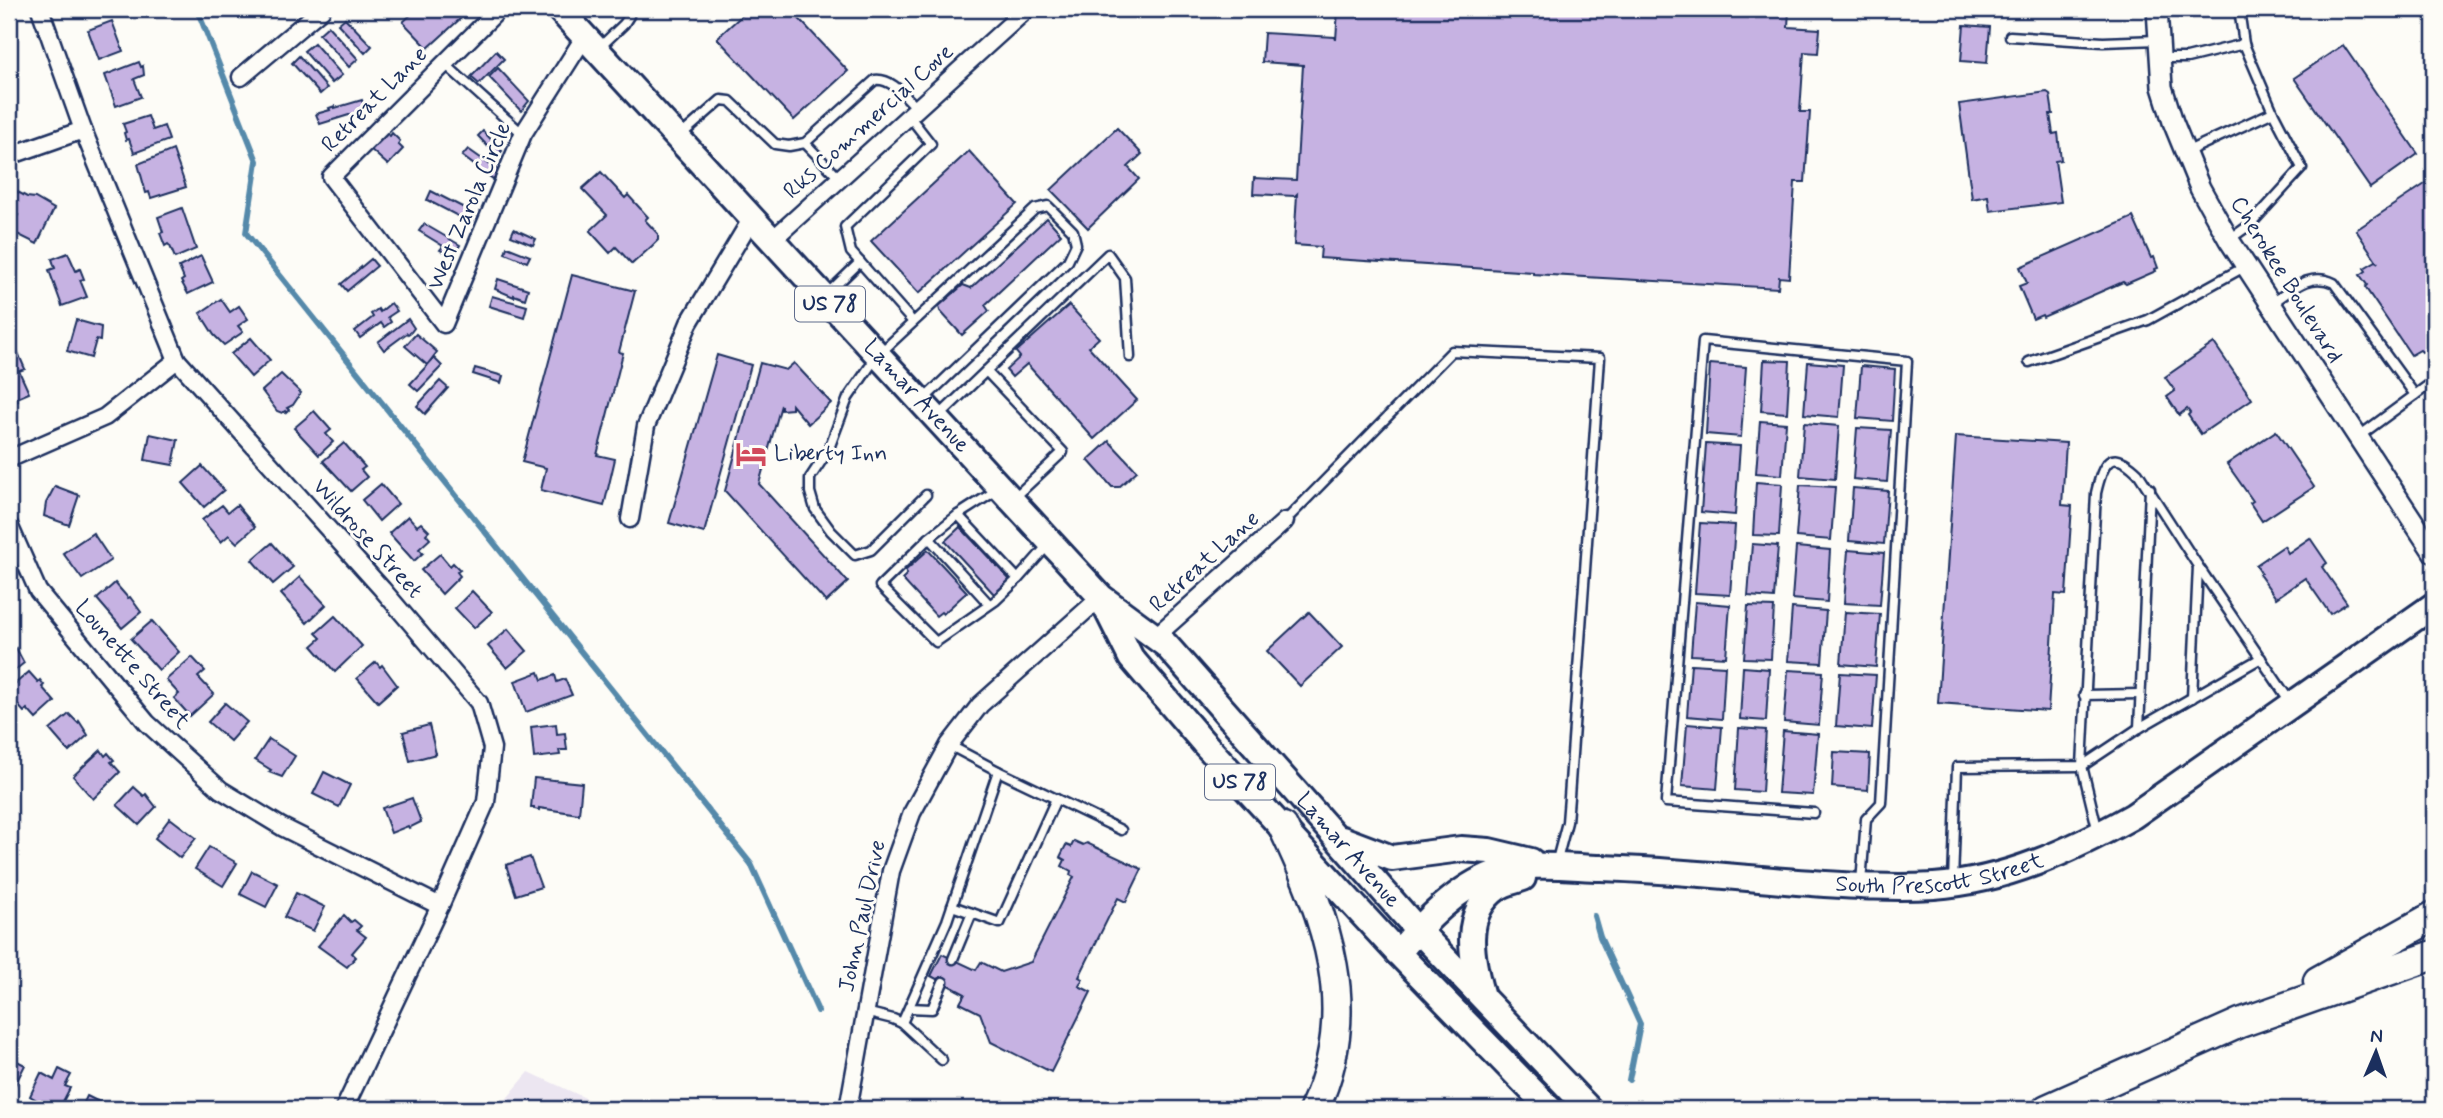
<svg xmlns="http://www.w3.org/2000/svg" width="2443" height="1118" viewBox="0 0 2443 1118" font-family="Mynerve,sans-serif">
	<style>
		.built { fill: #ece6f1 }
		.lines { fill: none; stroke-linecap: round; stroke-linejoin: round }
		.stream { stroke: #5589aa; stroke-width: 6 }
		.building { fill: #c6b2e2; stroke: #1b2f5e; stroke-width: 2 }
		.service-casing { stroke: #1b2f5e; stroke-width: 13 }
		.minor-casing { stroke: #1b2f5e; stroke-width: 21 }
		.tertiary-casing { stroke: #1b2f5e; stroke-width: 24 }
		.primary-casing { stroke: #1b2f5e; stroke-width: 30 }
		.motorway-casing { stroke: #1b2f5e; stroke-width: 33 }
		.service { stroke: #fdfcf7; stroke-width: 8 }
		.minor { stroke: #fdfcf7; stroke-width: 16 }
		.tertiary { stroke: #fdfcf7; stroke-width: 19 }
		.primary { stroke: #fdfcf7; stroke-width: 24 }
		.motorway { stroke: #fdfcf7; stroke-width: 28 }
		.labels { text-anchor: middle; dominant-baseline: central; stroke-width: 6; stroke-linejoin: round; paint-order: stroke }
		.shield { fill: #fdfcf7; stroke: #5f6c8c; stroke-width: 2 }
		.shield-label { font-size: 21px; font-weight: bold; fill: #1b2f5e }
		.street-label { font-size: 23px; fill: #1b2f5e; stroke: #fdfcf7 }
		.poi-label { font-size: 23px; fill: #1b2f5e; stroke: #fdfcf7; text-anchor: start }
	</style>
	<rect width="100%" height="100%" fill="#fdfcf7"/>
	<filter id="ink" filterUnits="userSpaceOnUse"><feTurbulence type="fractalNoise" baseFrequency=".0143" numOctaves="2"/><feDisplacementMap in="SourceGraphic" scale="14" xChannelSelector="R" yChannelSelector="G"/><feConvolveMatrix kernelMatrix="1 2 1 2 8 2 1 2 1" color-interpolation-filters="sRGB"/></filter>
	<g filter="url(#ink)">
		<path class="built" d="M529 1072 609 1109H498Z"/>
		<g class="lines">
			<g class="stream">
				<path d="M197 9 257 161 246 233 751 864 818 1011"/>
				<path d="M1594 916 1600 937 1640 1024 1629 1080"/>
			</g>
		</g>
		<g class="building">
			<path d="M417 9H471L428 48 403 22Z"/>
			<path d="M749 9H790L848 71 794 120 717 38Z"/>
			<path d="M1338 9H1789L1788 27 1820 29 1818 53 1804 52 1800 112H1810L1805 182H1795L1789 278 1779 277 1778 288 1533 274V272L1320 258 1321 247 1294 245 1297 194 1295 196 1253 194 1254 178 1296 180 1303 65 1262 62 1264 33 1335 37 1336 40Z"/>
			<path d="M345 18 372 46 365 53 338 24Z"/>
			<path d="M112 21 123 51 99 60 88 30Z"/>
			<path d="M1964 25 1990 27 1987 63 1961 61Z"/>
			<path d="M328 26 358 59 349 67 319 34Z"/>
			<path d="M314 43 342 75 332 83 304 51Z"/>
			<path d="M2343 45 2418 154 2370 188 2294 78Z"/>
			<path d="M496 51 504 59 479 84 471 77Z"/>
			<path d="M299 56 327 88 320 94 292 63Z"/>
			<path d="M139 62 141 67 143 66 144 75 134 79 141 97 116 106 105 75Z"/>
			<path d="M498 68 529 101 521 111 489 77Z"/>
			<path d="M2047 92 2050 94 2053 114H2050L2053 134 2058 133 2061 160 2055 161 2061 202 1990 211 1988 196 1972 199 1959 104Z"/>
			<path d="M362 100 365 110 320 124 316 114 330 110 329 108 335 106V108Z"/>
			<path d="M148 116 153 130 164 126 169 140 134 153 129 139 126 140 124 133 126 132 123 124Z"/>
			<path d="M1117 128 1142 154 1128 167 1139 179 1088 228 1051 190Z"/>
			<path d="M483 131 502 151 497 156 478 136Z"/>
			<path d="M385 132 390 136 392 133 400 141 398 144 403 149 388 165 369 148Z"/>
			<path d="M468 149 499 171 493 179 462 156Z"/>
			<path d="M173 150 186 187 151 198 149 192 146 193 138 164Z"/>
			<path d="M969 151 1017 204 919 293 871 241Z"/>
			<path d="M601 172 625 198 628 195 648 217 645 220 658 234V240L652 246 632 264 616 247 610 253 590 231 607 215 582 189Z"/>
			<path d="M2434 178V345L2422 352 2420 350 2411 355 2365 287 2367 285 2360 275 2366 271 2364 268 2376 261 2378 263 2356 230Z"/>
			<path d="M12 189 27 197 35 198 54 209 37 244 9 230 18 215 9 210V195Z"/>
			<path d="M431 191 476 214 471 223 427 200Z"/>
			<path d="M182 208 196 249 175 258 170 246 168 244 165 246 160 233 163 232 158 217Z"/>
			<path d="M2133 217 2151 258 2154 257 2158 268 2155 269 2156 271 2126 284 2123 282 2043 317 2042 315 2033 319 2019 286 2027 283 2020 267Z"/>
			<path d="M1047 218 1061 234 985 305 989 311 962 335 940 311 939 306 963 285 971 288Z"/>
			<path d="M424 224 460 245 453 257 440 250 443 246 419 231Z"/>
			<path d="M514 229 536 239 533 245 511 236Z"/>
			<path d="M507 247 530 256 527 262 505 253Z"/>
			<path d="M68 253 76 271 80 269 84 279 80 280 87 297 62 306 49 270 55 268 52 259Z"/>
			<path d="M201 256 213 282 188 294 181 281 184 279 179 267Z"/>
			<path d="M371 259 377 266 347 291 341 284Z"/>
			<path d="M572 275 635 291 619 352 623 353 597 455 615 459 604 506 541 490 546 468 522 462Z"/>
			<path d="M498 279 528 289 525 299 514 295V297L495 289Z"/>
			<path d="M492 296 527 306 524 317 489 306Z"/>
			<path d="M221 299 230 312 239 306 248 319 238 326 243 332 224 345 214 335 200 313Z"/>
			<path d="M391 303 397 311 388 317 391 322 384 327 381 323 360 338 355 331 373 317 371 314 378 309 380 312Z"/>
			<path d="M1069 305 1099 338 1089 347 1137 400 1094 439 1027 364 1012 377 1006 370 1020 357 1016 352Z"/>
			<path d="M408 319 414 328 411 332 408 334 407 333 384 350 378 342Z"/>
			<path d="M76 320 101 327 100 341 96 340 91 358 67 351Z"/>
			<path d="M416 334 437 352 427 365 405 346Z"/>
			<path d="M251 338 270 360 251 377 231 354Z"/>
			<path d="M2214 343 2252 399 2201 434 2188 415 2190 413 2187 409 2179 415 2167 397 2175 391 2165 377Z"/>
			<path d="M16 348 25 369 19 371 29 393 17 398 18 401 11 404 9 403V351Z"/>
			<path d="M717 355 751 365 704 533 669 523Z"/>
			<path d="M434 358 442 366 418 391 410 384Z"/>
			<path d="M1764 360 1790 361 1787 413 1761 411Z"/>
			<path d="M1808 362 1843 365 1839 417 1804 414Z"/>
			<path d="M760 363 786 370 794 363 831 403 808 424 792 405V409L781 410V405L759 484 848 582 826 602 725 491Z"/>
			<path d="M1710 364 1746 367 1741 437 1706 434Z"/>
			<path d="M1861 366 1895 369 1892 421 1857 418Z"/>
			<path d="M475 368 503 376 501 383 473 374Z"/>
			<path d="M281 374 301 393 293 405 287 408 289 410 286 413 285 411 282 413 277 411 262 391Z"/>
			<path d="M440 381 448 388 425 414 417 406Z"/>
			<path d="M314 411 331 430 326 434 333 442 319 455 294 428Z"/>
			<path d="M1760 421 1786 423 1782 475 1756 473Z"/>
			<path d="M1804 423 1839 426 1835 479 1800 476Z"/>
			<path d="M1857 428 1891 430 1887 482 1853 479Z"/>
			<path d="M2276 431 2314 487 2262 521 2250 503 2253 501 2227 464Z"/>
			<path d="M150 434 178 440 173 465 145 460Z"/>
			<path d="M1956 436 2066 443 2062 505 2072 506 2066 595 2055 594 2048 711 1938 703Z"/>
			<path d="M1109 441 1137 471 1119 487H1112L1088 460Z"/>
			<path d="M344 443 365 467 361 470 367 477 351 491 323 461Z"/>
			<path d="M1706 444 1740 446 1735 515 1701 512Z"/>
			<path d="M202 466 224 490 204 507 183 483Z"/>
			<path d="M1756 482 1782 484 1779 536 1753 535Z"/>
			<path d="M381 484 398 504 379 521 362 500Z"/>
			<path d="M1800 485 1835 487 1831 540 1796 537Z"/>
			<path d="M55 486 79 495 69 525 44 516 46 503Z"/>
			<path d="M1853 488 1888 491 1884 544 1849 541Z"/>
			<path d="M222 505 228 512 237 505 255 527 237 543 229 535 221 542 202 520Z"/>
			<path d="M408 516 417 526 421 523 429 531 426 534 430 539 419 549 423 553 414 561 389 533Z"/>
			<path d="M1700 523 1735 525 1730 595 1695 593Z"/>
			<path d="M960 527 1010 580 994 594 945 541Z"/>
			<path d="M93 533 111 560 82 579 63 553Z"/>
			<path d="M2310 538 2327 563 2322 567 2347 603 2330 614 2305 578 2276 598 2259 574 2261 573 2256 565 2284 546 2288 553Z"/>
			<path d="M272 543 293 567 273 584 252 560Z"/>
			<path d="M1752 544 1778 546 1774 598 1748 596Z"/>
			<path d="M1796 547 1830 550 1827 602 1792 599Z"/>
			<path d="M928 550 967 592 943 614 941 612 936 616 902 579 907 574 905 571Z"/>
			<path d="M1848 550 1884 553 1880 605 1844 603Z"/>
			<path d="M440 554 450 566 453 563 460 570 457 572 460 576 442 594 421 570Z"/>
			<path d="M300 577 326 605 307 623 281 594Z"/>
			<path d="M115 583 128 598 130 597 141 612 122 628 97 599Z"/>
			<path d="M472 591 492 612 474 628 455 608Z"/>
			<path d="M1695 602 1730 605 1726 657 1691 655Z"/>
			<path d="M1748 606 1774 607 1771 659 1744 658Z"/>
			<path d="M1792 608 1826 611 1822 663 1788 661Z"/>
			<path d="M1309 612 1342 647 1300 686 1267 651Z"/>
			<path d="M1845 612 1880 614 1876 667 1841 664Z"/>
			<path d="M335 616 362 646 335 672 312 646 321 638 316 633Z"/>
			<path d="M152 621 179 652 159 670 131 639Z"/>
			<path d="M508 629 527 651 507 668 488 646Z"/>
			<path d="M9 644 14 650 16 648 24 663 9 675Z"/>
			<path d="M192 657 205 671 198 677 214 694 190 716 174 698 179 694 166 680Z"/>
			<path d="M376 662 380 667 382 665 397 685 378 702 357 678Z"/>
			<path d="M1691 664 1725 666 1722 719 1687 716Z"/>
			<path d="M1743 667 1769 669 1766 721 1740 719Z"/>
			<path d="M1788 670 1823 672 1819 725 1784 722Z"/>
			<path d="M29 672 38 682 40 680 44 685 42 687 55 702 36 719 27 709 24 712 9 695V689Z"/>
			<path d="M539 672 542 680 555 675 557 682 565 679 572 695 526 712 515 681Z"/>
			<path d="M1840 673 1876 675 1872 729 1836 726Z"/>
			<path d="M225 703 247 722 230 741 208 722Z"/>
			<path d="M69 714 78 723 79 721 88 735 69 752 50 730Z"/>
			<path d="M556 724 557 734 565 733 567 750H559L560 755 534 758 531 727Z"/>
			<path d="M1687 724 1722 727 1717 789 1682 786Z"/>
			<path d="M429 725 436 754 410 761 403 732Z"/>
			<path d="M1739 728 1766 730 1762 792 1735 790Z"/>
			<path d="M1783 731 1818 734 1813 795 1778 793Z"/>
			<path d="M269 739 295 756 282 777 269 772 271 770 255 760Z"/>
			<path d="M101 750 105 756 108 753 114 760 111 762 120 772 93 799 73 776Z"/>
			<path d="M1834 752 1870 754 1868 790 1832 787Z"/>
			<path d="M324 772 350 785 339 807 313 794Z"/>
			<path d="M534 778 582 783 579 814 539 808V810L534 809V807H531Z"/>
			<path d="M134 787 144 796 146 794 156 807 139 825 117 805Z"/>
			<path d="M412 798 421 822 409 828 408 826 391 833 382 808Z"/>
			<path d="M170 818 196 838 180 858 155 838Z"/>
			<path d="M1074 841 1083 845 1087 843 1142 869 1126 902 1118 898 1079 977 1083 979 1079 986 1091 992 1051 1072 991 1042 980 1013 960 1003 965 994 931 976 942 954 976 970 981 962 1001 972 1031 962 1074 877 1070 875 1071 871 1062 866 1065 860 1060 857 1066 845 1071 847Z"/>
			<path d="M209 847 237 863 223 886 195 869Z"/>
			<path d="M530 857 541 887 516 895 506 865Z"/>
			<path d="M252 871 278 884 266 907 240 894Z"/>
			<path d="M296 893 325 907 313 931 284 917Z"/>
			<path d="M344 915 351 922 354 920 361 926 357 930 366 937 352 953 356 957 347 967 318 946Z"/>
			<path d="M9 1057 25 1065 13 1089 9 1087Z"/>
			<path d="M59 1069 71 1075 65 1086 70 1088 59 1109H52L30 1096 41 1073 54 1080Z"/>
			<path d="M87 1096 113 1109H81Z"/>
		</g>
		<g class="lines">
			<g class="service-casing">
				<g id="service">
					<path d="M1004 9 1015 21"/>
					<path d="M2239 9 2244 44"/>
					<path d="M2010 36 2103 42 2158 40"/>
					<path d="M598 49 624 24 629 16 626 9"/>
					<path d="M2159 58H2187L2244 44 2273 112 2302 168 2251 224 2230 239"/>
					<path d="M444 63 523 134"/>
					<path d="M910 117 931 144 845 227 851 252 913 322"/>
					<path d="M680 136 721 100 730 101 775 144 789 146 805 143 875 80C893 78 906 98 918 109"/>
					<path d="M805 143 841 180"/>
					<path d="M2186 152 2273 112"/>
					<path d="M827 294 860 262"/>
					<path d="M2271 304C2292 290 2309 271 2334 283L2415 395"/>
					<path d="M2029 362 2148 320 2246 266"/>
					<path d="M986 371 1063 452 1014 498"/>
					<path d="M922 401 1068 261 1076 244 1073 231 1048 206 1035 209 877 356 848 398 828 451 810 478V492L815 509 831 531 855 555 871 550 926 495"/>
					<path d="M938 417 1108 254 1125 278 1130 357"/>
					<path d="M2358 437 2434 381"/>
					<path d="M958 515 997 490"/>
					<path d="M1285 521 1452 351 1600 358 1569 797 1567 822 1556 864"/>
					<path d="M929 538 989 604"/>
					<path d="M1018 579 995 601 936 642 880 586 929 538 958 515 1018 579 1048 545"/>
					<path d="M2084 695 2140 694"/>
					<path d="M2192 698 2198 566"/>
					<path d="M2139 728 2150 489"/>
					<path d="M998 771 1121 830"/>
					<path d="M1814 813 1666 802 1703 341 1907 361 1881 803 1866 819 1861 883"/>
					<path d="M2098 832 2082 766 2096 493C2103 463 2110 446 2138 473L2198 566 2291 703"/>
					<path d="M1953 882 1957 767 2082 766 2139 728 2261 658"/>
					<path d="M952 906 1000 923 1056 799"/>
					<path d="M953 959 972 913"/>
					<path d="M909 1008 932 1009 943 982"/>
					<path d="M865 1012 893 1019 902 1023 947 921 998 771 949 745"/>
					<path d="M902 1023 942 1060"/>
				</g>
			</g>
			<g class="minor-casing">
				<g id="minor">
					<path d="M40 9 83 130 177 360 382 589 479 703 492 748 486 802 440 906 344 1109"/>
					<path d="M494 14 331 177 444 324 523 134 585 36"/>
					<path d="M241 77 322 9"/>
					<path d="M9 156 83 130"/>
					<path d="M771 241 1027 9"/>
					<path d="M9 459 105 417 177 360"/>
					<path d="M630 519 646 426 689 323 752 218"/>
					<path d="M9 525 38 591 147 723 221 790 282 827 440 906"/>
					<path d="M1155 637 1285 521"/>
					<path d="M848 1109 891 871 912 813 949 745 980 705 1101 597"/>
				</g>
			</g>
			<g class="tertiary-casing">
				<path id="tertiary" d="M2157 9 2162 87 2173 122 2200 188 2229 240 2434 553"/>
			</g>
			<g class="primary-casing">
				<g id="primary">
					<path id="s1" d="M559 9 1101 597 1166 645 1417 929 1589 1109"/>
					<path d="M1103 602 1131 658 1203 742 1398 953 1550 1109"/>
					<path d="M1342 839 1392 858 1461 849 1489 851 1531 861"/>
					<path id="s2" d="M1398 953C1424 922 1457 887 1496 873 1528 861 1567 867 1601 868 1666 870 1732 877 1797 882 1843 885 1888 889 1934 886 2006 881 2072 850 2133 816L2434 605"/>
					<path d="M1481 993C1471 957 1462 913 1497 888 1504 883 1515 881 1523 878"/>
				</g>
			</g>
			<g class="motorway-casing">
				<g id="motorway">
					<path d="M1283 827C1327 920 1361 1010 1314 1109"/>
					<path d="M2318 981 2434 916"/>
					<path d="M2047 1109 2240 1023 2434 955"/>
				</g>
			</g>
			<use href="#service" class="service"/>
			<use href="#minor" class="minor"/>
			<use href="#tertiary" class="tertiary"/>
			<use href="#primary" class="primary"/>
			<use href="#motorway" class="motorway"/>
		</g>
	</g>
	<defs>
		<g id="hotel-bare" transform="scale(2.415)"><path d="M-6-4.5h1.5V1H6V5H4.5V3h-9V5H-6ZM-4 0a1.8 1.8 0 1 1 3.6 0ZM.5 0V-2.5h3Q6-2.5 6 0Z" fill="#d1495b" stroke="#fdfcf7" stroke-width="2.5" paint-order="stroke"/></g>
	</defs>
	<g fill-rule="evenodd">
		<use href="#hotel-bare" x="751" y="454"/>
	</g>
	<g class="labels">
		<g class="shield">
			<rect x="795" y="286.5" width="70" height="35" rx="5"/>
			<rect x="1205" y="764.5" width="70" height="35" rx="5"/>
		</g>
		<g class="shield-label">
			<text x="830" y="304">US 78</text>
			<text x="1240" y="782">US 78</text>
		</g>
		<g class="street-label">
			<text transform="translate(375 100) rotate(-45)">Retreat Lane</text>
			<text transform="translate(869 122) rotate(-42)">Rks Commercial Cove</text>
			<text transform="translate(470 206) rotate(-67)">West Zarola Circle</text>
			<text transform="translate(2286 280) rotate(58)">Cherokee Boulevard</text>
			<text stroke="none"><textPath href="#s1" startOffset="527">Lamar Avenue</textPath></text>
			<text transform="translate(367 539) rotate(48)">Wildrose Street</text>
			<text transform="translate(1205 562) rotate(-42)">Retreat Lane</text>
			<text transform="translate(132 665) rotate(49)">Lounette Street</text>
			<text stroke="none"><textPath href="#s1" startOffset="1155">Lamar Avenue</textPath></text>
			<text stroke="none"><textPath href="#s2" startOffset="574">South Prescott Street</textPath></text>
			<text transform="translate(863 916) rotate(-78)">John Paul Drive</text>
		</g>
		<g class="poi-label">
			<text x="774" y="454">Liberty Inn</text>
		</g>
	</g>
	<rect width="2443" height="1118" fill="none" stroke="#fdfcf7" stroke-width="35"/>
	<rect x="18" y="18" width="2408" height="1083" fill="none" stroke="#1b2f5e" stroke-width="2.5" filter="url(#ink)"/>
	<g transform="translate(2376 1052) rotate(2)" stroke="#fdfcf7" stroke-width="5" paint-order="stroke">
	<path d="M0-5L12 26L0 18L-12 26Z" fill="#1b2f5e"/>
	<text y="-10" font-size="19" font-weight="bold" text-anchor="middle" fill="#1b2f5e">N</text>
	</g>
</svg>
